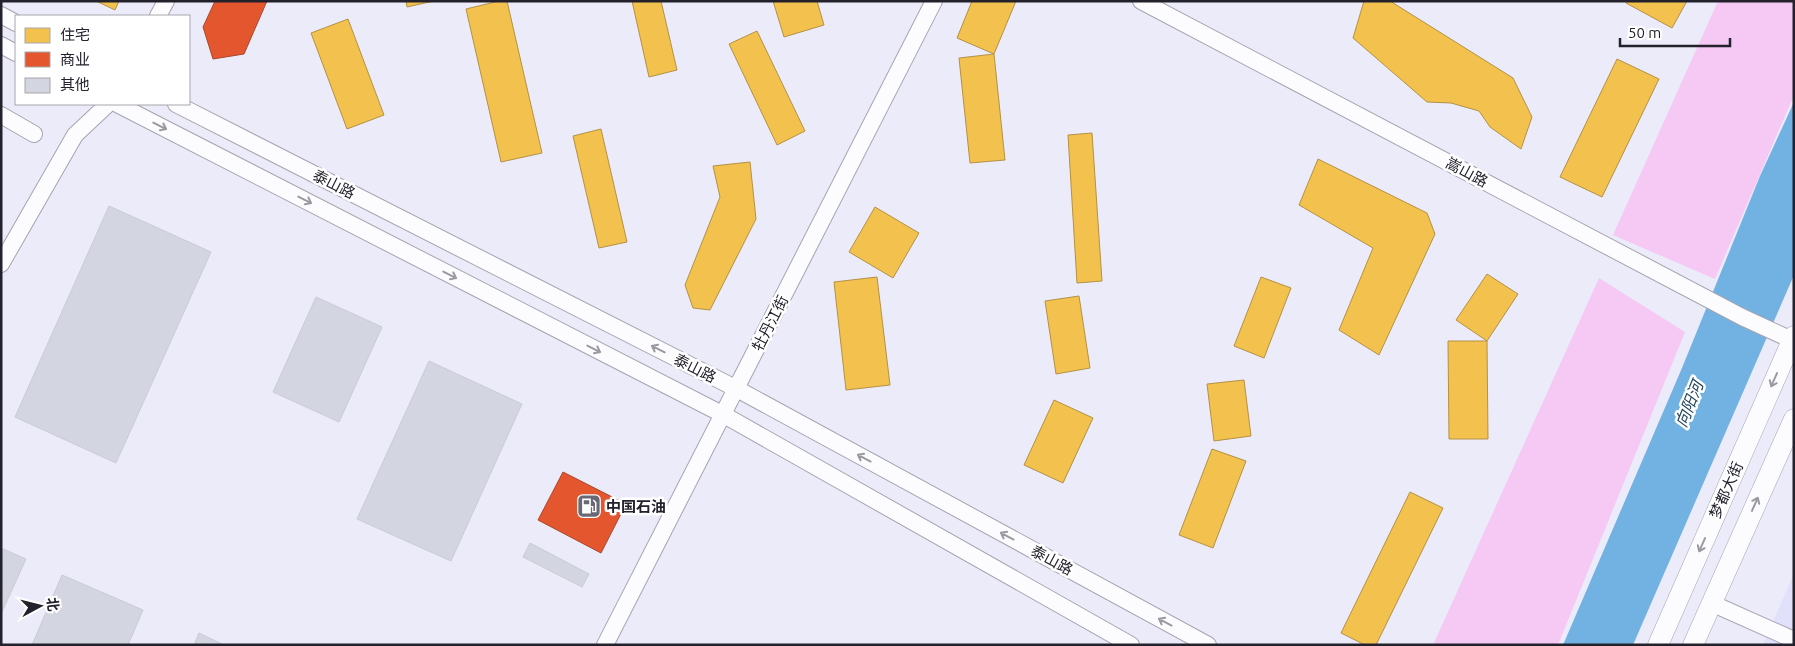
<svg xmlns="http://www.w3.org/2000/svg" width="1795" height="646" viewBox="0 0 1795 646" font-family="Ubuntu,'Noto Sans SC',sans-serif">
	<style>
		.built { fill: #e2e1fc }
		.green { fill: #f5c9f4 }
		.water { fill: #72b2e3 }
		.homes { fill: #f2c14e; stroke: #b49144 }
		.shops { fill: #e4572e; stroke: #aa472d }
		.building { fill: #d3d5e0; stroke: #c9cbd6 }
		.lines { fill: none; stroke-linecap: round; stroke-linejoin: round }
		.minor-casing { stroke: #a5a4b0; stroke-width: 18 }
		.major-casing { stroke: #a5a4b0; stroke-width: 21 }
		.minor { stroke: #fcfcfe; stroke-width: 16 }
		.major { stroke: #fcfcfe; stroke-width: 20 }
		.oneway { stroke: #9a99a0 }
		.labels { text-anchor: middle; dominant-baseline: central; stroke-width: 5; stroke-linejoin: round; paint-order: stroke }
		.street-label { font-size: 15px; fill: #22212c; stroke: #fff }
		.poi-label { font-size: 15px; font-weight: bold; fill: #22212c; stroke: #fff; text-anchor: start }
		.water-label { font-size: 16px; font-style: italic; fill: #1d425d; stroke: #fff }
	</style>
	<rect width="100%" height="100%" fill="#ecebf9"/>
	<path class="built" d="M1794 573V645H1763Z"/>
	<g class="green">
		<path d="M1718 1H1794V95L1715 279 1613 235Z"/>
		<path d="M1599 278 1685 332 1558 645H1433Z"/>
	</g>
	<path class="water" d="M1794 102V275L1633 645H1563L1682 368 1760 176Z"/>
	<g class="homes">
		<path d="M96 1H119L115 10Z"/>
		<path d="M406 1H434L407 7Z"/>
		<path d="M499 1H507L542 153 501 162 466 9Z"/>
		<path d="M632 1H661L677 70 649 77Z"/>
		<path d="M773 1H817L824 25 784 37Z"/>
		<path d="M972 1H1016L994 54 957 38Z"/>
		<path d="M1364 1H1390L1513 78 1532 117 1521 149 1490 127 1479 111 1451 103 1427 102 1353 38Z"/>
		<path d="M1627 1H1687L1672 28 1626 3Z"/>
		<path d="M348 19 384 115 347 129 311 33Z"/>
		<path d="M757 31 805 131 777 145 729 44Z"/>
		<path d="M994 54 1005 160 970 163 959 58Z"/>
		<path d="M1617 59 1659 79 1602 197 1560 177Z"/>
		<path d="M601 129 627 242 599 248 573 136Z"/>
		<path d="M1092 133 1102 281 1077 283 1068 135Z"/>
		<path d="M1318 159 1427 213 1435 234 1379 355 1339 330 1373 248 1299 205Z"/>
		<path d="M750 162 756 219 710 310 693 308 685 285 720 197 713 166Z"/>
		<path d="M875 207 919 233 893 278 849 252Z"/>
		<path d="M1487 274 1518 294 1487 341 1456 320Z"/>
		<path d="M877 277 890 385 846 390 834 282Z"/>
		<path d="M1261 277 1291 288 1264 358 1234 346Z"/>
		<path d="M1079 296 1090 368 1056 374 1045 301Z"/>
		<path d="M1448 341H1487L1488 439H1449Z"/>
		<path d="M1244 380 1251 436 1214 441 1207 384Z"/>
		<path d="M1054 400 1093 418 1063 483 1024 465Z"/>
		<path d="M1212 449 1246 461 1213 548 1179 535Z"/>
		<path d="M1410 492 1443 508 1376 645H1365L1341 633Z"/>
	</g>
	<g class="shops">
		<path d="M215 1H267L244 54 213 59 203 27Z"/>
		<path d="M563 472 626 504 601 553 538 520Z"/>
	</g>
	<g class="building">
		<path d="M109 206 211 252 116 463 15 417Z"/>
		<path d="M316 297 382 327 339 422 273 392Z"/>
		<path d="M429 361 522 404 451 561 357 519Z"/>
		<path d="M530 543 589 574 582 587 523 557Z"/>
		<path d="M1 548 26 559 1 614Z"/>
		<path d="M62 575 143 610 128 645H32Z"/>
		<path d="M199 633 224 645H194Z"/>
	</g>
	<g class="lines">
		<g class="minor-casing">
			<g id="minor">
				<path d="M1141 1 1742 317 1794 341"/>
				<path d="M1 15 16 23"/>
				<path d="M158 16 166 1"/>
				<path d="M1 45 16 53"/>
				<path d="M117 104 724 415 1131 645"/>
				<path d="M176 104 737 389 1208 645"/>
				<path d="M1 115 34 134"/>
				<path d="M1 264 75 135 108 104"/>
				<path d="M1711 603 1794 640"/>
				<path d="M605 645 934 1"/>
			</g>
		</g>
		<g class="major-casing">
			<g id="major">
				<path d="M1658 645 1794 336"/>
				<path d="M1693 645 1794 419"/>
			</g>
		</g>
		<use href="#minor" class="minor"/>
		<use href="#major" class="major"/>
	</g>
	<defs><path id="oneway-shaft" d="M-6 0H5M1.5-3L5.5 0L1.5 3" fill="none" stroke-width="1.6" stroke-linecap="round" stroke-linejoin="round" transform="scale(1.25)"/></defs>
	<g class="oneway">
		<use href="#oneway-shaft" transform="translate(160 126) rotate(27)"/>
		<use href="#oneway-shaft" transform="translate(305 200) rotate(27)"/>
		<use href="#oneway-shaft" transform="translate(450 275) rotate(27)"/>
		<use href="#oneway-shaft" transform="translate(594 349) rotate(27)"/>
		<use href="#oneway-shaft" transform="translate(658 349) rotate(-153)"/>
		<use href="#oneway-shaft" transform="translate(1774 380) rotate(114)"/>
		<use href="#oneway-shaft" transform="translate(864 458) rotate(-152)"/>
		<use href="#oneway-shaft" transform="translate(1755 504) rotate(-66)"/>
		<use href="#oneway-shaft" transform="translate(1007 536) rotate(-152)"/>
		<use href="#oneway-shaft" transform="translate(1702 545) rotate(114)"/>
		<use href="#oneway-shaft" transform="translate(1165 622) rotate(-152)"/>
	</g>
	<defs>
		<g id="fuel-square" transform="scale(1.25)"><rect x="-9" y="-9" width="18" height="18" rx="4" fill="#696874" stroke="#fff"/><path d="M-5.5-6h7V0h2V4h1.3V-2.5L3-4.5l.8-.8L6-3V5H2.5V1h-1V6h-7ZM-4.2-4.7v3.2H.2V-4.7Z" fill="#fff"/></g>
	</defs>
	<g fill-rule="evenodd">
		<use href="#fuel-square" x="589" y="506"/>
	</g>
	<g class="labels">
		<g class="street-label">
			<text transform="translate(1467 172) rotate(28)">嵩山路</text>
			<text transform="translate(334 184) rotate(27)">泰山路</text>
			<text transform="translate(770 323) rotate(-63)">牡丹江街</text>
			<text transform="translate(695 368) rotate(27)">泰山路</text>
			<text transform="translate(1726 490) rotate(-66)">梦都大街</text>
			<text transform="translate(1052 560) rotate(28)">泰山路</text>
		</g>
		<g class="poi-label">
			<text x="606" y="506">中国石油</text>
		</g>
		<g class="water-label">
			<text transform="translate(1689 404) rotate(-68)">向阳河</text>
		</g>
	</g>
	<rect width="1795" height="646" fill="none" stroke="#22212c" stroke-width="5"/>
	<rect x="15" y="15" width="175" height="90" fill="#ffffff" stroke="#a7a6ab"/>
	<rect x="25" y="28" width="25" height="15" fill="#f2c14e" stroke="#a7a6ab"/>
	<text x="60" y="40" font-size="15" fill="#22212c">住宅</text>
	<rect x="25" y="52" width="25" height="15" fill="#e4572e" stroke="#a7a6ab"/>
	<text x="60" y="65" font-size="15" fill="#22212c">商业</text>
	<rect x="25" y="78" width="25" height="15" fill="#d3d5e0" stroke="#a7a6ab"/>
	<text x="60" y="90" font-size="15" fill="#22212c">其他</text>
	<g transform="translate(40 606) rotate(83)" stroke="#ffffff" stroke-width="4" paint-order="stroke">
	<path d="M0-4L9 19L0 12L-9 19Z" fill="#22212c"/>
	<text y="-8" font-size="14" font-weight="bold" text-anchor="middle" fill="#22212c">北</text>
	</g>
	<path d="M1620 38v8h110v-8" fill="none" stroke="#22212c" stroke-width="2.5"/>
	<text x="1628" y="38" font-size="15" fill="#22212c" stroke="#ffffff" stroke-width="4" paint-order="stroke">50 m</text>
</svg>
